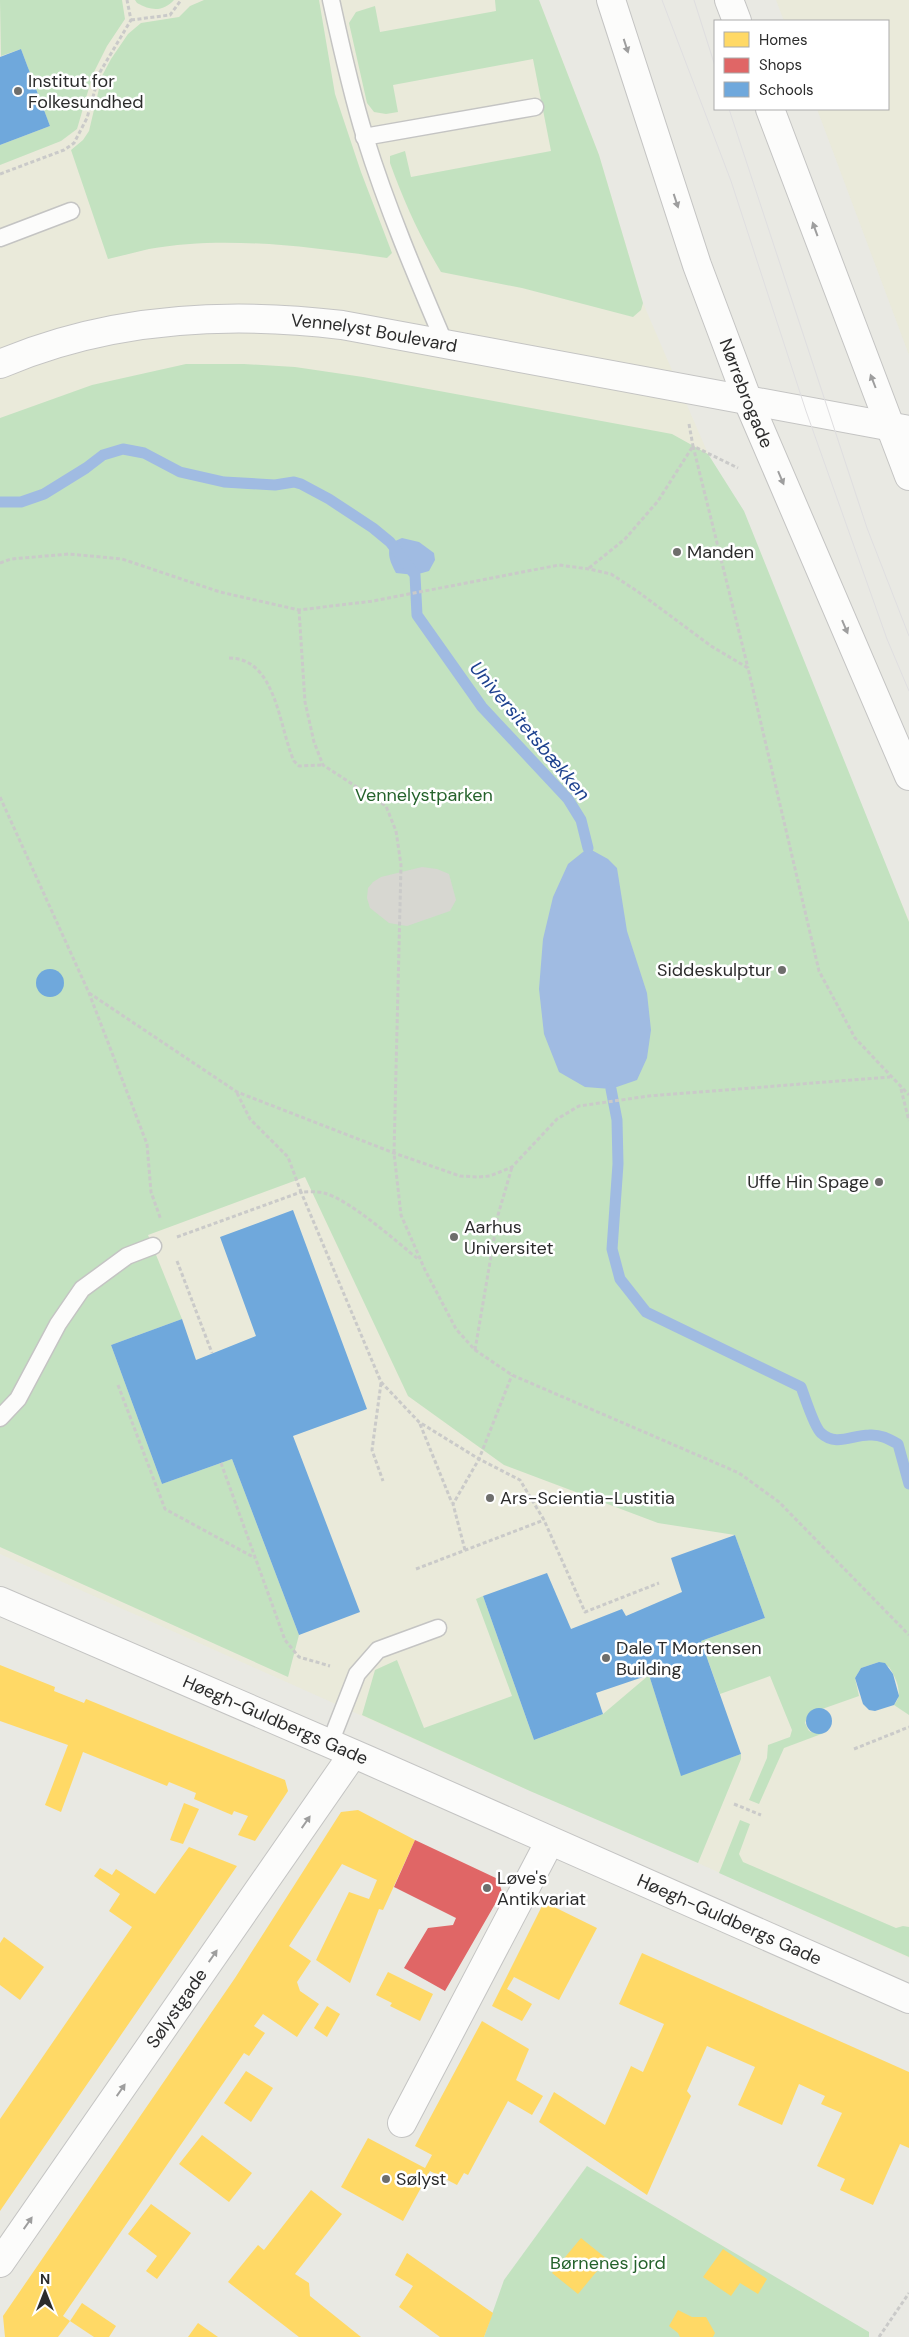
<svg xmlns="http://www.w3.org/2000/svg" width="909" height="2337" viewBox="0 0 909 2337" font-family="'DM Sans',sans-serif">
	<style>
		.education { fill: #eaeada }
		.green { fill: #c3e2c0 }
		.plaza { fill: #d7d7d1 }
		.water { fill: #a0bbe2 }
		.homes { fill: #ffd966 }
		.shops { fill: #e06666 }
		.schools { fill: #6fa8dc }
		.lines { fill: none; stroke-linecap: round; stroke-linejoin: round }
		.stream { stroke: #a0bbe2; stroke-width: 11 }
		.lane-casing { stroke: #c4c4c3; stroke-width: 19 }
		.street-casing { stroke: #c4c4c3; stroke-width: 30 }
		.secondary-casing { stroke: #c4c4c3; stroke-width: 30 }
		.path { stroke: #cacac9; stroke-width: 3; stroke-dasharray: 4 2.5; stroke-linecap: butt }
		.lane { stroke: #fcfcfb; stroke-width: 16 }
		.street { stroke: #fcfcfb; stroke-width: 28 }
		.secondary { stroke: #fcfcfb; stroke-width: 28 }
		.tram { stroke: #dfdee0; stroke-width: 1 }
		.oneway { fill: #9e9e9e }
		.poi-dot { fill: #6e6e6c; stroke: #fff; stroke-width: 2 }
		.labels { text-anchor: middle; dominant-baseline: central; stroke-width: 5; stroke-linejoin: round; paint-order: stroke }
		.poi-label { font-size: 18px; fill: #2c2c2c; stroke: #fff; text-anchor: start }
		.street-label { font-size: 18px; fill: #2c2c2c; stroke: #fff }
		.park-label { font-size: 18px; fill: #24622b; stroke: #fff }
		.water-label { font-size: 19px; font-style: italic; fill: #1e428f; stroke: #fff }
	</style>
	<rect width="100%" height="100%" fill="#e9e9e3"/>
	<g class="education">
		<path d="M0 0H539L599 155 643 303 909 920V1958L698 1863 530 1791 0 1554Z"/>
		<path d="M776 0H909V355L817 109H888V21H784Z"/>
	</g>
	<g class="green">
		<path d="M0 0H122L125 19 107 46 93 74 77 129 61 141 0 165V145L50 126 21 49 1 56Z"/>
		<path d="M135 0H174C163 12 151 11 137 3Z"/>
		<path d="M204 0H319L335 94 361 172 392 253 387 258C310 247 226 235 149 249 135 252 122 256 108 259L71 150 83 140 89 131 102 76 111 59 128 34 141 23 179 17 190 6Z"/>
		<path d="M495 0H539L599 155 643 303 641 310 633 317 522 288 441 272C420 237 404 202 390 163V156L405 151 411 177 551 151 533 59 393 85 398 112 386 114 374 112 367 103 349 23 356 12 375 6 380 32 496 11Z"/>
		<path d="M186 364H244L295 367 363 377 672 434 708 454 744 511 909 922V1715L894 1705C904 1694 896 1678 889 1667L879 1662 861 1668 855 1678 859 1696 808 1714 805 1723 809 1731 815 1733 823 1731 824 1733 784 1748 759 1804 749 1800 767 1758 768 1745 790 1737 792 1730 770 1676 720 1694 701 1641 765 1618 735 1535 658 1523 504 1465 408 1396 305 1177 148 1235 182 1319 111 1345 162 1484 232 1459 299 1635 288 1677 0 1547V418L92 385Z"/>
		<path d="M483 1596 534 1740 603 1714 649 1675 681 1775 741 1754V1759L698 1863 530 1791 362 1715 375 1670 397 1660 424 1728 512 1696 476 1599Z"/>
		<path d="M740 1820 750 1824 739 1854 743 1862 896 1928 903 1926 909 1927V1957L719 1873Z"/>
		<path d="M587 2166 869 2332V2337H484L504 2280Z"/>
	</g>
	<path class="plaza" d="M422 867 437 869 449 874 456 900 450 911 407 926 389 923 370 908 367 898 368 888 373 882 381 877Z"/>
	<g class="water">
		<path d="M402 538 419 542 434 553 435 560 429 571 415 575 396 573C391 563 385 552 393 542Z"/>
		<path d="M588 848 608 859 617 868 627 931 647 993 651 1030 647 1058 637 1080 611 1089 585 1087 559 1072 544 1034 539 989 543 939 553 897 568 864Z"/>
	</g>
	<g class="homes">
		<path d="M0 1665 55 1687 54 1691 84 1703 86 1699 285 1780 288 1791 255 1841 238 1835 248 1816 234 1811 232 1815 194 1799 196 1793 169 1782 167 1786 83 1752 61 1812 45 1805 68 1745 0 1721Z"/>
		<path d="M184 1803 199 1809 183 1844 170 1840Z"/>
		<path d="M358 1810 415 1840 383 1910 379 1909 350 1983 316 1960 349 1892 369 1899 377 1880 342 1864 289 1946 311 1961 297 1982 300 1991 319 2004 304 2026 297 2037 263 2014 254 2026 265 2033 249 2056 244 2053 63 2316 70 2321 58 2337H5L3 2316 235 1978 341 1812Z"/>
		<path d="M189 1847 237 1866 0 2211V2119L132 1927 109 1911 120 1894 94 1876 100 1868 112 1875 116 1869 155 1894Z"/>
		<path d="M544 1902 597 1928 559 2000 514 1977 507 1989 532 2004 522 2021 492 2006Z"/>
		<path d="M4 1937 44 1967 20 2000 0 1985V1943Z"/>
		<path d="M642 1953 909 2072V2148L900 2144 873 2205 840 2190 845 2179 817 2166 842 2113 821 2104 825 2096 799 2084 782 2125 738 2105 755 2067 707 2046 687 2091 691 2096 647 2195 539 2122 554 2092 605 2125 631 2066 643 2072 664 2024 619 2004Z"/>
		<path d="M388 1972 433 1994 420 2021 390 2006 392 2003 376 1995Z"/>
		<path d="M327 2006 340 2014 327 2037 314 2028Z"/>
		<path d="M482 2021 529 2049 516 2080 543 2096 532 2115 508 2101 468 2175 464 2173 457 2185 430 2171 403 2221 341 2187 368 2138 425 2168 432 2155 415 2146Z"/>
		<path d="M246 2071 273 2088 251 2122 224 2103Z"/>
		<path d="M202 2135 252 2173 229 2202 179 2164Z"/>
		<path d="M311 2190 342 2214 295 2274 309 2283 310 2296 361 2337H299L228 2282 258 2245 264 2250Z"/>
		<path d="M151 2204 191 2233 157 2279 146 2271 157 2256 128 2234Z"/>
		<path d="M581 2238 607 2259 578 2294 552 2273Z"/>
		<path d="M723 2249 767 2279 758 2294 740 2283 731 2296 703 2277Z"/>
		<path d="M407 2253 493 2313 484 2337H440L399 2307 413 2286 395 2275Z"/>
		<path d="M82 2303 116 2326 109 2337H94L70 2321Z"/>
		<path d="M678 2310 692 2317H706L715 2333 713 2337H680L678 2333 669 2326Z"/>
		<path d="M198 2323 218 2337H188Z"/>
	</g>
	<path class="shops" d="M415 1840 498 1879 502 1892 445 1991 404 1968 428 1928 453 1925 456 1918 394 1887Z"/>
	<g class="schools">
		<path d="M21 49 50 126 0 145V57Z"/>
		<circle cx="50" cy="983" r="14"/>
		<path d="M293 1210 367 1409 293 1436 360 1612 299 1635 232 1459 162 1484 111 1345 182 1319 196 1360 256 1336 220 1237Z"/>
		<path d="M735 1535 765 1618 701 1641 741 1754 681 1776 649 1675 596 1693 603 1714 534 1740 483 1596 547 1573 571 1629 622 1609 626 1616 682 1592 671 1558Z"/>
		<path d="M879 1662 885 1663 893 1674 899 1696 894 1705 875 1711 869 1710 863 1704 855 1678 861 1668Z"/>
		<circle cx="819" cy="1721" r="13"/>
	</g>
	<g class="lines">
		<g class="stream">
			<path d="M0 502H21L44 494 86 468 103 455 123 449 144 453 180 472 224 482 275 485 294 482 301 484 329 499 373 528 390 542 415 575 417 615 482 707 568 799 581 820 588 848"/>
			<path d="M611 1089 617 1120 618 1164 612 1249 620 1279 646 1312 801 1387C805 1397 814 1427 821 1433 836 1447 852 1435 869 1435 880 1434 889 1439 898 1444L909 1484"/>
		</g>
		<g class="lane-casing">
			<g id="lane">
				<path d="M331 0C341 46 351 92 365 137 387 208 416 276 445 344"/>
				<path d="M364 137 535 107"/>
				<path d="M0 238 71 211"/>
				<path d="M0 1418 18 1399 58 1324 82 1289 127 1256 153 1246"/>
				<path d="M330 1743 357 1674 378 1650 438 1628"/>
			</g>
		</g>
		<g class="street-casing">
			<g id="street">
				<path id="s1" d="M0 1601 368 1760 909 1999"/>
				<path d="M402 2123 550 1841"/>
				<path id="s2" d="M0 2263 353 1754"/>
			</g>
		</g>
		<g class="secondary-casing">
			<g id="secondary">
				<path id="s3" d="M611 0 697 265 748 401 909 776"/>
				<path d="M729 0 737 21"/>
				<path d="M770 109 909 476"/>
				<path id="s4" d="M0 364C108 318 227 311 342 325L909 430"/>
			</g>
		</g>
		<g class="path">
			<path d="M131 20 170 15 181 0"/>
			<path d="M0 174 64 150 74 143 87 118 100 72 131 20 127 0"/>
			<path d="M689 424 693 446 738 468"/>
			<path d="M693 446 748 668"/>
			<path d="M0 563 11 559 69 554 122 559 220 592 299 610 373 601 559 565 589 569 611 574 637 591 711 646 748 668 819 971 855 1038 909 1095"/>
			<path d="M589 568 625 539 658 501 693 446"/>
			<path d="M299 610 305 702 314 742 323 765 386 806 396 831 401 865 394 1153 401 1215 425 1270 456 1329 475 1350 512 1375 739 1473 779 1502 909 1635"/>
			<path d="M229 658C277 658 279 729 294 761L299 766 323 765"/>
			<path d="M0 797 89 993 147 1144 151 1192 161 1220"/>
			<path d="M89 993 237 1092 394 1153 460 1176 478 1177 490 1176 512 1167 557 1119 579 1106 649 1096 890 1077"/>
			<path d="M901 1089 909 1121"/>
			<path d="M237 1093 250 1119 288 1157 301 1192C308 1192 317 1191 324 1193 350 1200 396 1241 418 1259"/>
			<path d="M177 1237 301 1192 381 1382 419 1422 479 1459 520 1480 544 1520 585 1612 659 1583"/>
			<path d="M177 1261 212 1353"/>
			<path d="M475 1350 498 1215 512 1167"/>
			<path d="M381 1383 372 1450 383 1481"/>
			<path d="M118 1385 165 1509 255 1558"/>
			<path d="M420 1424 452 1503"/>
			<path d="M221 1463 285 1640 299 1657 330 1666"/>
			<path d="M465 1550 453 1504 479 1459 512 1375"/>
			<path d="M416 1569 544 1520"/>
			<path d="M854 1749 909 1727"/>
			<path d="M734 1804 761 1815"/>
			<path d="M879 2337 909 2293"/>
		</g>
		<use href="#lane" class="lane"/>
		<use href="#street" class="street"/>
		<use href="#secondary" class="secondary"/>
		<g class="tram">
			<path d="M662 0 731 181 806 411 887 639 909 691"/>
			<path d="M694 0 715 66"/>
			<path d="M729 109 867 528 909 636"/>
		</g>
	</g>
	<defs><path id="oneway-solid" d="M-6-.8H1V-3.2L6.5 0L1 3.2V.8H-6Z" transform="scale(1.25)"/></defs>
	<g class="oneway">
		<use href="#oneway-solid" transform="translate(626 46) rotate(72)"/>
		<use href="#oneway-solid" transform="translate(676 201) rotate(72)"/>
		<use href="#oneway-solid" transform="translate(815 229) rotate(-110)"/>
		<use href="#oneway-solid" transform="translate(873 381) rotate(-111)"/>
		<use href="#oneway-solid" transform="translate(781 478) rotate(67)"/>
		<use href="#oneway-solid" transform="translate(845 627) rotate(67)"/>
		<use href="#oneway-solid" transform="translate(306 1822) rotate(-55)"/>
		<use href="#oneway-solid" transform="translate(213 1956) rotate(-55)"/>
		<use href="#oneway-solid" transform="translate(121 2090) rotate(-55)"/>
		<use href="#oneway-solid" transform="translate(28 2223) rotate(-55)"/>
	</g>
	<g class="poi-dot">
		<circle cx="18" cy="91" r="5"/>
		<circle cx="677" cy="552" r="5"/>
		<circle cx="782" cy="970" r="5"/>
		<circle cx="879" cy="1182" r="5"/>
		<circle cx="454" cy="1237" r="5"/>
		<circle cx="490" cy="1498" r="5"/>
		<circle cx="606" cy="1658" r="5"/>
		<circle cx="487" cy="1888" r="5"/>
		<circle cx="386" cy="2179" r="5"/>
	</g>
	<g class="labels">
		<g class="poi-label">
			<text x="28" y="81">Institut for<tspan x="28" dy="21">Folkesundhed</tspan></text>
			<text x="687" y="552">Manden</text>
			<text x="772" y="970" text-anchor="end">Siddeskulptur</text>
			<text x="869" y="1182" text-anchor="end">Uffe Hin Spage</text>
			<text x="464" y="1227">Aarhus<tspan x="464" dy="21">Universitet</tspan></text>
			<text x="500" y="1498">Ars-Scientia-Lustitia</text>
			<text x="616" y="1648">Dale T Mortensen<tspan x="616" dy="21">Building</tspan></text>
			<text x="497" y="1878">Løve's<tspan x="497" dy="21">Antikvariat</tspan></text>
			<text x="396" y="2179">Sølyst</text>
		</g>
		<g class="street-label">
			<text stroke="none"><textPath href="#s4" startOffset="381">Vennelyst Boulevard</textPath></text>
			<text stroke="none"><textPath href="#s3" startOffset="416">Nørrebrogade</textPath></text>
			<text stroke="none"><textPath href="#s1" startOffset="300">Høegh-Guldbergs Gade</textPath></text>
			<text stroke="none"><textPath href="#s1" startOffset="796">Høegh-Guldbergs Gade</textPath></text>
			<text stroke="none"><textPath href="#s2" startOffset="310">Sølystgade</textPath></text>
		</g>
		<g class="park-label">
			<text x="424" y="795">Vennelystparken</text>
			<text x="608" y="2263">Børnenes jord</text>
		</g>
		<g class="water-label">
			<text transform="translate(530 731) rotate(50)">Universitetsbækken</text>
		</g>
	</g>
	<rect x="714" y="20" width="175" height="90" fill="#ffffff" stroke="#ababab"/>
	<rect x="724" y="32" width="25" height="15" fill="#ffd966" stroke="#ababab"/>
	<text x="759" y="45" font-size="15" fill="#2c2c2c">Homes</text>
	<rect x="724" y="58" width="25" height="15" fill="#e06666" stroke="#ababab"/>
	<text x="759" y="70" font-size="15" fill="#2c2c2c">Shops</text>
	<rect x="724" y="82" width="25" height="15" fill="#6fa8dc" stroke="#ababab"/>
	<text x="759" y="95" font-size="15" fill="#2c2c2c">Schools</text>
	<g transform="translate(45 2292)" stroke="#ffffff" stroke-width="4" paint-order="stroke">
	<path d="M0-4L9 19L0 12L-9 19Z" fill="#2c2c2c"/>
	<text y="-8" font-size="14" font-weight="bold" text-anchor="middle" fill="#2c2c2c">N</text>
	</g>
</svg>
